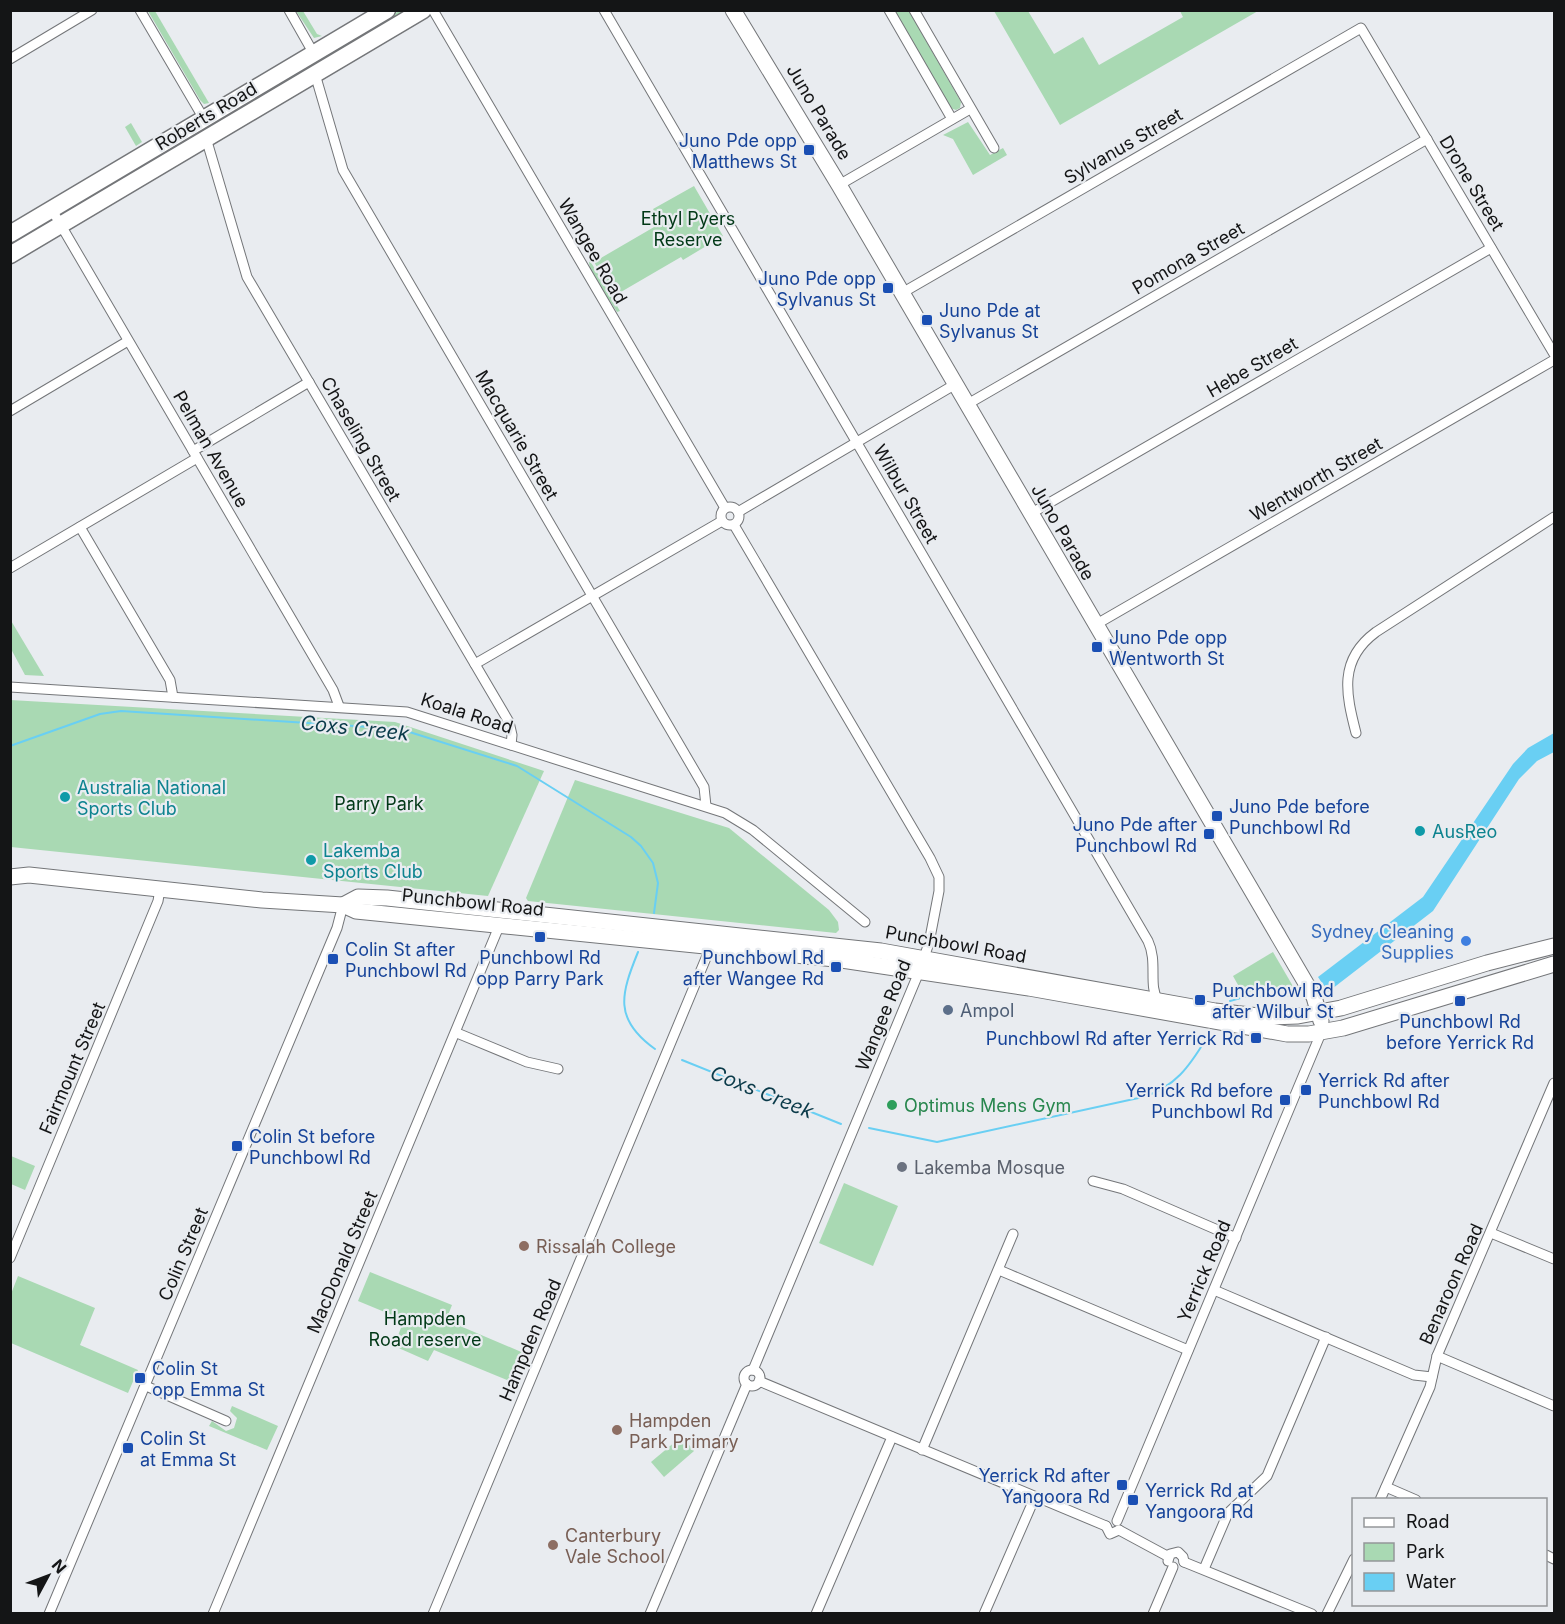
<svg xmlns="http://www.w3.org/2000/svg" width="1565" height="1624" viewBox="0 0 1565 1624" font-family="Inter,sans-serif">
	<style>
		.green { fill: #a9d9b3 }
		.water { fill: #69cff3 }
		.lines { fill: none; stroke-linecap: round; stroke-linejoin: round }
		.stream { stroke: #69cff3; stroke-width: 2 }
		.street-casing { stroke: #747679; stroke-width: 11 }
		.primary-casing { stroke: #747679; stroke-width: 17 }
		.highway-casing { stroke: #747679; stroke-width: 19 }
		.street { stroke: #fff; stroke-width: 9 }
		.primary { stroke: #fff; stroke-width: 15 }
		.highway { stroke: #fff; stroke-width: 16 }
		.transit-dot { fill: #1a4fb4; stroke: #e9ecf0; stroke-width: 2 }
		.culture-dot { fill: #0f9aa8; stroke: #e9ecf0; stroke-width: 2 }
		.shop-dot { fill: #3f7fe0; stroke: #e9ecf0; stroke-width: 2 }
		.service-dot { fill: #5c6f8a; stroke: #e9ecf0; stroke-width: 2 }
		.leisure-dot { fill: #2e9e5b; stroke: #e9ecf0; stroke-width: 2 }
		.worship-dot { fill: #6b7280; stroke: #e9ecf0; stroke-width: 2 }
		.education-dot { fill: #8d6e63; stroke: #e9ecf0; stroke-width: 2 }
		.labels { text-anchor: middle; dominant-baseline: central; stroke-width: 4.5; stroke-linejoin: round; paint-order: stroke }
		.street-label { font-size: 18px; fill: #141516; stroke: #e9ecf0 }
		.transit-label { font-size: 18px; fill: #164399; stroke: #e9ecf0; text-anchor: start }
		.park-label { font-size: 18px; fill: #003816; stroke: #e9ecf0 }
		.culture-label { font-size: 18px; fill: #0d838f; stroke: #e9ecf0; text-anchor: start }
		.shop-label { font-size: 18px; fill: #366cbe; stroke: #e9ecf0; text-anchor: end }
		.service-label { font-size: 18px; fill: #4e5e75; stroke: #e9ecf0; text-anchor: start }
		.leisure-label { font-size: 18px; fill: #27864d; stroke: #e9ecf0; text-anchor: start }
		.worship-label { font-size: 18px; fill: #5b616d; stroke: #e9ecf0; text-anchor: start }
		.education-label { font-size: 18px; fill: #785e54; stroke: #e9ecf0; text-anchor: start }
		.water-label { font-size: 20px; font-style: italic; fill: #0a3a49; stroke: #e9ecf0 }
	</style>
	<rect width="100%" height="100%" fill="#e9ecf0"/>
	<g class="green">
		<path d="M148 11H155L209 103 204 104 200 100Z"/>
		<path d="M296 11H303L317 34 322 36 314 38Z"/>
		<path d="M399 11H409L67 212 120 176Z"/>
		<path d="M893 11H909L961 102 960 108 956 110 950 108Z"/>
		<path d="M994 11H1028L1054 54 1083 37 1099 65 1183 17 1180 11H1258L1060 125Z"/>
		<path d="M968 122 990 155 1003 148 1007 155 973 175 953 139 943 135Z"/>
		<path d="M131 123 142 142 136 146 125 127Z"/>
		<path d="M694 186 723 236 683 260 681 257 614 296 594 262 661 223 653 209Z"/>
		<path d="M589 259 620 311 617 312C608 296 588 278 589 259Z"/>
		<path d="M10 619 44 676 25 675 11 649Z"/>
		<path d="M10 700 395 722 544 771 488 896 11 847Z"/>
		<path d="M575 780 729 828 829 910 838 922 839 930 836 933 528 901 526 898Z"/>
		<path d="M1273 952 1294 988 1242 992 1233 976Z"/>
		<path d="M11 1156 35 1166 25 1190 11 1184Z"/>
		<path d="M844 1183 898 1206 873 1266 819 1243Z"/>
		<path d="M370 1272 452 1305 446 1320 526 1354 514 1383 434 1350 428 1361 394 1346 404 1320 358 1301Z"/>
		<path d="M18 1276 95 1308 80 1345 138 1370 128 1393 11 1343V1294Z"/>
		<path d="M232 1406 278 1426 267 1450 209 1426 212 1421 226 1431 234 1428 237 1418 230 1411Z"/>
		<path d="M682 1436 694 1451 664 1477 651 1462Z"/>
	</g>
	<path class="water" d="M1554 733V752L1537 761 1519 779 1433 911 1328 992 1318 977 1423 897 1513 764 1528 748Z"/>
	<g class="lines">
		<g class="stream">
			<path d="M10 746 100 714 121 711 400 729 517 766 631 837 641 846 653 863 658 883 654 913"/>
			<path d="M638 952C621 994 613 1019 655 1049"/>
			<path d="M1230 1001 1244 997 1295 995"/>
			<path d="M682 1060 841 1124"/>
			<path d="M869 1128 937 1142 1143 1097C1175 1087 1189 1067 1206 1039"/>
		</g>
		<g class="street-casing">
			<g id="street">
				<path d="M140 10 204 119"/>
				<path d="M289 10 314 54"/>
				<path d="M433 10 725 508"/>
				<path d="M604 10 1148 941C1158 962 1148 986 1158 1000"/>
				<path d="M889 10 952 119"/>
				<path d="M914 10 994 148"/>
				<path d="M10 59 92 10"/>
				<path d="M315 74 343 170 704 787 706 806"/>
				<path d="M206 138 247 277 509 722 512 735 511 745"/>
				<path d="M839 185 970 109"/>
				<path d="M52 210 333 690 339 706"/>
				<path d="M902 293 1361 28 1554 354"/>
				<path d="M966 405 1427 139"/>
				<path d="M10 411 128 341"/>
				<path d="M193 451 309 382"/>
				<circle cx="730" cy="516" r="9"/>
				<path d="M738 512 954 385"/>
				<path d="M1030 514 1491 248"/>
				<path d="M734 525 930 858 939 877V891L929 943 919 972 753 1370"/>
				<path d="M80 527 170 680 173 697"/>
				<path d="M10 568 197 458"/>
				<path d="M1095 625 1554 360"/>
				<path d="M475 664 722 521"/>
				<path d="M10 687 407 712 725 813 753 830 865 922"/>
				<path d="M1356 733C1346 694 1338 660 1376 632L1554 517"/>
				<path d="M457 1033 527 1062 558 1069"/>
				<path d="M1093 1181 1123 1189 1236 1238"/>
				<path d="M1491 1233 1554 1259"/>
				<path d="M10 1258 158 901 160 889"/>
				<path d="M999 1270 1188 1350"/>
				<path d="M1214 1290 1414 1375 1432 1377"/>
				<path d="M1437 1356 1554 1406"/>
				<circle cx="752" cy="1378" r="8"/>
				<path d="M759 1381 1106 1526"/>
				<path d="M146 1386 226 1421"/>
				<path d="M922 1450 1013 1234"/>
				<path d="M1386 1487 1416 1500"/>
				<path d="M1380 1500 1430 1387 1437 1356 1554 1083"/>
				<path d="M1117 1521 1321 1033"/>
				<path d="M1106 1526 1110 1534 1119 1530"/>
				<path d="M1119 1530 1169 1557"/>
				<path d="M1546 1555 1554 1559"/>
				<path d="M1168 1561 1170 1554 1178 1552 1183 1557 1184 1562"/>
				<path d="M1184 1562 1312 1614"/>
				<path d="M1204 1569 1228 1513 1267 1476 1326 1337"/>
				<path d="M49 1614 337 928 343 905"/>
				<path d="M213 1614 500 924"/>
				<path d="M433 1614 711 946"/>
				<path d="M650 1614 747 1384"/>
				<path d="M816 1614 892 1437"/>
				<path d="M984 1614 1035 1497"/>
				<path d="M1153 1614 1173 1567"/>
				<path d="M1327 1614 1354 1559"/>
			</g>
		</g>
		<g class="primary-casing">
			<g id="primary">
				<path d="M733 10 839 185 1314 997 1321 1021"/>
				<path d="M10 877 29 875 262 900 343 905 356 911 835 959 1029 988 1287 1034H1309L1343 1028 1554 964"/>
				<path d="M343 905 358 897 387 898 881 951 1215 1011 1267 1017 1298 1016 1341 1008 1487 963 1554 946"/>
			</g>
		</g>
		<g class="highway-casing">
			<g id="highway">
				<path d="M10 234 387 10"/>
				<path d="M10 255 423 10"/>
			</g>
		</g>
		<use href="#street" class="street"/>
		<use href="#primary" class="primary"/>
		<use href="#highway" class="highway"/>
	</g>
	<g class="transit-dot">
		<rect x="803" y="144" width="12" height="12" rx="3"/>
		<rect x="882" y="282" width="12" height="12" rx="3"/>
		<rect x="921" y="314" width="12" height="12" rx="3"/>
		<rect x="1091" y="641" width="12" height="12" rx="3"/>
		<rect x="1211" y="810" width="12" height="12" rx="3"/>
		<rect x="1203" y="828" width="12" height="12" rx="3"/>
		<rect x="534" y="931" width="12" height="12" rx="3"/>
		<rect x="327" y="953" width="12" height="12" rx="3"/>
		<rect x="830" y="961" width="12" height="12" rx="3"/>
		<rect x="1194" y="994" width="12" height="12" rx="3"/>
		<rect x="1454" y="995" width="12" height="12" rx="3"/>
		<rect x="1250" y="1032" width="12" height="12" rx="3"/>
		<rect x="1300" y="1084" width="12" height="12" rx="3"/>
		<rect x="1279" y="1094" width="12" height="12" rx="3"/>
		<rect x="231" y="1140" width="12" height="12" rx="3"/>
		<rect x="134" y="1372" width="12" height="12" rx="3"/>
		<rect x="122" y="1442" width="12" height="12" rx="3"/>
		<rect x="1116" y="1479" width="12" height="12" rx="3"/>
		<rect x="1127" y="1494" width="12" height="12" rx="3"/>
	</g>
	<g class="culture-dot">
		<circle cx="65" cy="797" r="6"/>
		<circle cx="1420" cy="831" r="6"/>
		<circle cx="311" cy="860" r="6"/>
	</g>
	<circle class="shop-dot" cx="1466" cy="941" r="6"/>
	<circle class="service-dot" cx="948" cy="1010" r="6"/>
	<circle class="leisure-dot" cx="892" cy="1105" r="6"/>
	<circle class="worship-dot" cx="902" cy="1167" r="6"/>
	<g class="education-dot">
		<circle cx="524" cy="1246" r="6"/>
		<circle cx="617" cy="1430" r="6"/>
		<circle cx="553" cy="1545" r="6"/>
	</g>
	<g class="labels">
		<g class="street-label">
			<text transform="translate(819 112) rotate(59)">Juno Parade</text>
			<text transform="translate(206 116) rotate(-31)">Roberts Road</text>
			<text transform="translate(1123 146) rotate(-30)">Sylvanus Street</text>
			<text transform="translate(1472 183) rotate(59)">Drone Street</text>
			<text transform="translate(593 251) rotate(60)">Wangee Road</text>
			<text transform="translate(1188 258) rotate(-30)">Pomona Street</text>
			<text transform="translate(1252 367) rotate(-30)">Hebe Street</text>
			<text transform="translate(517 435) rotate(60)">Macquarie Street</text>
			<text transform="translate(361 439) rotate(60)">Chaseling Street</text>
			<text transform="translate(211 449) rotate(60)">Pelman Avenue</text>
			<text transform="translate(1316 479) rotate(-30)">Wentworth Street</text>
			<text transform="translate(906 494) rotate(60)">Wilbur Street</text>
			<text transform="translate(1063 532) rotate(60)">Juno Parade</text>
			<text transform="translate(467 713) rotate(18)">Koala Road</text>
			<text transform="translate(473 902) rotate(6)">Punchbowl Road</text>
			<text transform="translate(956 944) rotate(10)">Punchbowl Road</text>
			<text transform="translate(883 1015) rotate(-68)">Wangee Road</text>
			<text transform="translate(72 1068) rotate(-67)">Fairmount Street</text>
			<text transform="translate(183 1254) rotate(-67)">Colin Street</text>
			<text transform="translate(342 1262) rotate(-67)">MacDonald Street</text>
			<text transform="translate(1204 1271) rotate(-67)">Yerrick Road</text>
			<text transform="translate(1451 1284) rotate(-66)">Benaroon Road</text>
			<text transform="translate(530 1340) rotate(-67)">Hampden Road</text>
		</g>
		<g class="transit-label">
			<text x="797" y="140" text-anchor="end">Juno Pde opp<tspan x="797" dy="21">Matthews St</tspan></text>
			<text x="876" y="278" text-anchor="end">Juno Pde opp<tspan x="876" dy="21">Sylvanus St</tspan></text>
			<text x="939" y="310">Juno Pde at<tspan x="939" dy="21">Sylvanus St</tspan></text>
			<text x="1109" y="637">Juno Pde opp<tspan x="1109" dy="21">Wentworth St</tspan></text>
			<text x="1229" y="806">Juno Pde before<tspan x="1229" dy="21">Punchbowl Rd</tspan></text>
			<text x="1197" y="824" text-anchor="end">Juno Pde after<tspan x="1197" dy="21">Punchbowl Rd</tspan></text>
			<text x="345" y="949">Colin St after<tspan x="345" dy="21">Punchbowl Rd</tspan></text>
			<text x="540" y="957" text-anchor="middle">Punchbowl Rd<tspan x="540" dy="21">opp Parry Park</tspan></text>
			<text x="824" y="957" text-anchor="end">Punchbowl Rd<tspan x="824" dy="21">after Wangee Rd</tspan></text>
			<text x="1212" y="990">Punchbowl Rd<tspan x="1212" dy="21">after Wilbur St</tspan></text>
			<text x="1460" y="1021" text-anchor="middle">Punchbowl Rd<tspan x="1460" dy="21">before Yerrick Rd</tspan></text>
			<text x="1244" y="1038" text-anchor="end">Punchbowl Rd after Yerrick Rd</text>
			<text x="1318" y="1080">Yerrick Rd after<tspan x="1318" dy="21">Punchbowl Rd</tspan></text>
			<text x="1273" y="1090" text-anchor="end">Yerrick Rd before<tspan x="1273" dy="21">Punchbowl Rd</tspan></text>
			<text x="249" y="1136">Colin St before<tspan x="249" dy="21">Punchbowl Rd</tspan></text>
			<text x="152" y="1368">Colin St<tspan x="152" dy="21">opp Emma St</tspan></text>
			<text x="140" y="1438">Colin St<tspan x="140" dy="21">at Emma St</tspan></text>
			<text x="1110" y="1475" text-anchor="end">Yerrick Rd after<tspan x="1110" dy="21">Yangoora Rd</tspan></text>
			<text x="1145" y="1490">Yerrick Rd at<tspan x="1145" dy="21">Yangoora Rd</tspan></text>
		</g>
		<g class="park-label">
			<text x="688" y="218">Ethyl Pyers<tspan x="688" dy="21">Reserve</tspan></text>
			<text x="379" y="803">Parry Park</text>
			<text x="425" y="1318">Hampden<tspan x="425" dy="21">Road reserve</tspan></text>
		</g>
		<g class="culture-label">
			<text x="77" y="787">Australia National<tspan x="77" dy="21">Sports Club</tspan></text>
			<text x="1432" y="831">AusReo</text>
			<text x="323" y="850">Lakemba<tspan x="323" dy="21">Sports Club</tspan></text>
		</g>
		<g class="shop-label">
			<text x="1454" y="931">Sydney Cleaning<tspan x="1454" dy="21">Supplies</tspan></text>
		</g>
		<g class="service-label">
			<text x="960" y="1010">Ampol</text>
		</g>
		<g class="leisure-label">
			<text x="904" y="1105">Optimus Mens Gym</text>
		</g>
		<g class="worship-label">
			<text x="914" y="1167">Lakemba Mosque</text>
		</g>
		<g class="education-label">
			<text x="536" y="1246">Rissalah College</text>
			<text x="629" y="1420">Hampden<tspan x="629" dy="21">Park Primary</tspan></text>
			<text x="565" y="1535">Canterbury<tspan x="565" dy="21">Vale School</tspan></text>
		</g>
		<g class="water-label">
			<text transform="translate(355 728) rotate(6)">Coxs Creek</text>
			<text transform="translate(762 1092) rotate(22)">Coxs Creek</text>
		</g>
	</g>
	<rect width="1565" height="1624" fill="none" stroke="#141516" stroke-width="24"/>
	<rect x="1352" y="1498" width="195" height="108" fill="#e9ecf0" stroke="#949699" stroke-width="1.5"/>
	<rect x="1364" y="1518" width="30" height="9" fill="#ffffff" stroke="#949699" stroke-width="1.5"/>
	<text x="1406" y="1528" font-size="18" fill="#141516">Road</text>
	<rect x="1364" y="1543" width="30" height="18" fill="#a9d9b3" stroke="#949699" stroke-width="1.5"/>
	<text x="1406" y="1558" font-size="18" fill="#141516">Park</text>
	<rect x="1364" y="1573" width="30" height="18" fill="#69cff3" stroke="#949699" stroke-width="1.5"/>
	<text x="1406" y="1588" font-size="18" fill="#141516">Water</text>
	<g transform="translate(48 1576) rotate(49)" stroke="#e9ecf0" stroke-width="4.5" paint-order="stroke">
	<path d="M0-4.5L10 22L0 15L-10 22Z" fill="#141516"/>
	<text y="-9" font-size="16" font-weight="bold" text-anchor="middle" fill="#141516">N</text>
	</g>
</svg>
